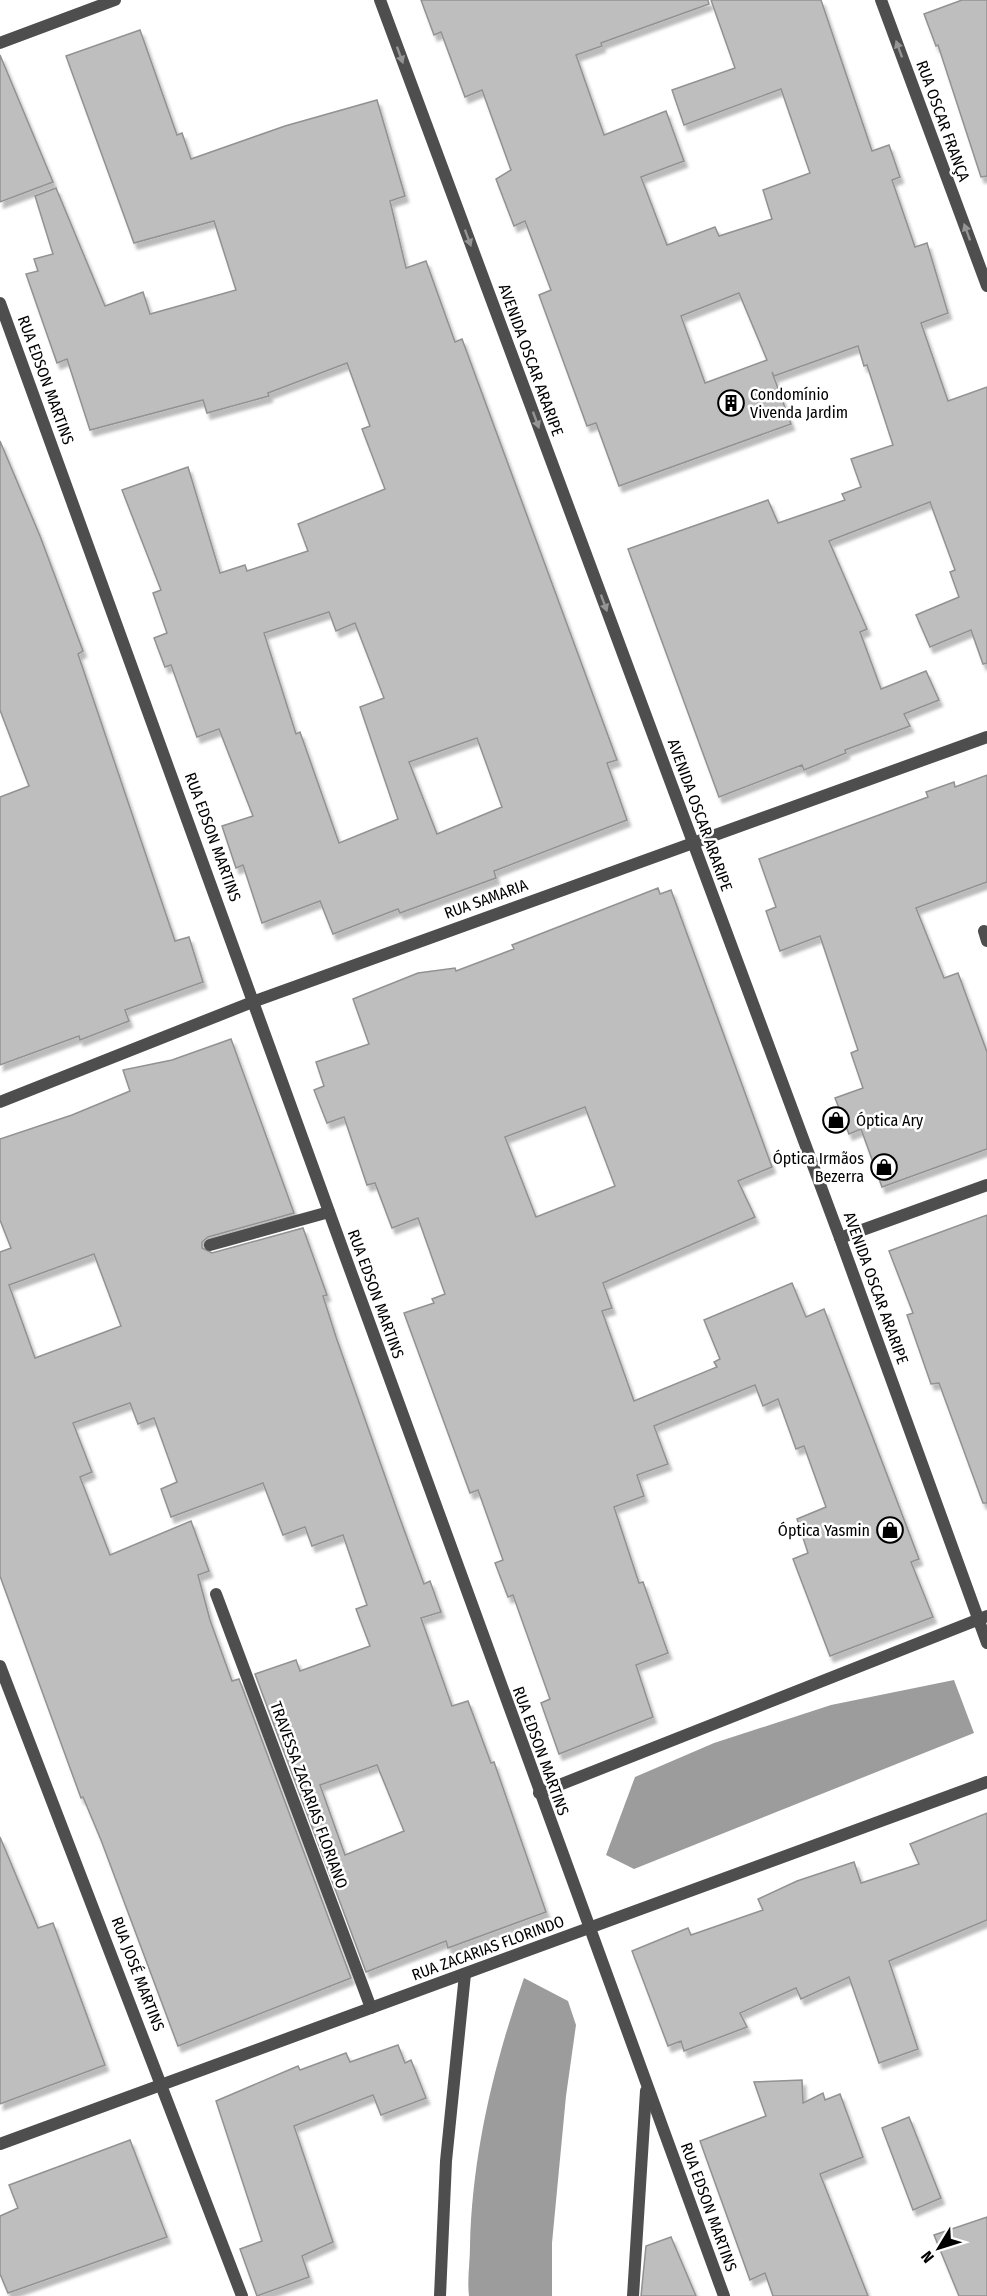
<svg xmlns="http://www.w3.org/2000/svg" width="987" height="2296" viewBox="0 0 987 2296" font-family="'Fira Sans Condensed',sans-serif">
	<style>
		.water { fill: #9c9c9c }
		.building { fill: #bebebe; stroke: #929292; stroke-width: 1.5; fill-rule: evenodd; filter: url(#shadow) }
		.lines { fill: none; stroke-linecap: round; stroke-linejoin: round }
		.minor { stroke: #4e4e4e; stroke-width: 12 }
		.tertiary { stroke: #4e4e4e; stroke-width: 12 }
		.oneway { fill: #959595 }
		.labels { text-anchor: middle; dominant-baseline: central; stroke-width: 5; stroke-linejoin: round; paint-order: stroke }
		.street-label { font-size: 16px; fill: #000; stroke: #fff }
		.poi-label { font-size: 16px; fill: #000; stroke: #fff; text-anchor: start }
	</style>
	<defs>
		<filter id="shadow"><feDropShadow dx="3.5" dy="6" stdDeviation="1.5" flood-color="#0004"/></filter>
	</defs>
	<rect width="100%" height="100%" fill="#fff"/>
	<g class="water">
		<path d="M954 1680 974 1733 634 1869 606 1855 635 1777 714 1743 831 1705Z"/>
		<path d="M524 1978 568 2001 576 2025 566 2096 552 2243V2296H469C467 2280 470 2262 470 2246 472 2155 494 2063 524 1978Z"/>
	</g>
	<g class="building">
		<path d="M421 0H708L709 4 601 43 602 46 576 55 604 135 666 111 684 161 641 177 667 245 715 227 719 236 772 219 763 190 810 173 781 89 684 125 672 90 735 68 711 0H821L872 151 889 145 900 177 892 180 915 247 927 243 948 313 921 323 948 401 987 387V663L983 664 971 630 930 647 916 615 959 597 950 572 955 570 930 502 829 541 867 629 860 632 881 689 926 671 939 700 904 714 910 726 845 750 846 753 804 770 802 765 719 797 628 549 768 500 778 523 845 500 842 494 861 487 851 459 893 445 867 365 864 366 858 346 774 376 772 372 791 424 619 486 596 423 587 426 539 295 551 290 525 221 514 226 496 179 511 170 482 90 465 97 441 32 434 35ZM739 293 767 360 705 383 681 316Z"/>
		<path d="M962 0H987V176L981 177 938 45 936 46 924 14Z"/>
		<path d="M140 30 177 135 182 133 191 159 285 126 377 100 405 196 390 201 406 268 426 261 455 342 462 339 617 760 607 763 627 820 494 871 496 878 400 913 398 909 333 934 320 901 262 923 243 865 236 868 222 826 253 816 219 729 197 737 171 665 165 667 154 638 167 633 153 593 161 590 122 490 188 467 220 573 245 565 247 571 308 551 298 524 385 489 362 429 370 426 347 363 268 393 269 396 207 413 203 400 90 430 67 359 57 363 26 274 38 271 34 259 53 254 35 196 56 188 105 306 143 292 150 314 236 290 214 221 134 243 66 56ZM329 612 336 631 355 623 384 698 360 707 398 819 339 843 300 732 296 734 264 633ZM477 738 502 807 437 834 409 762Z"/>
		<path d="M0 55 53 182 0 202Z"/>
		<path d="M0 441 40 536 83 651 78 654 175 941 189 937 203 982 125 1010 129 1021 80 1040 79 1036 0 1065V797L29 786 0 710Z"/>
		<path d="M987 775V882L916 908 944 978 958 973 987 1052V1149L882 1187 861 1129 849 1134 835 1098 863 1088 851 1053 858 1050 820 936 780 951 766 911 776 907 759 859 928 797 926 792 954 782 955 787Z"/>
		<path d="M658 888 660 894 671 890 772 1167 738 1181 755 1217 603 1283 612 1308 602 1311 634 1401 717 1367 714 1362 720 1359 704 1320 792 1283 806 1317 824 1309 919 1559 911 1562 933 1617 830 1656 793 1559 808 1553 797 1519 826 1507 804 1446 796 1449 778 1399 763 1406 755 1385 654 1426 668 1464 637 1475 644 1496 614 1507 639 1583 643 1582 668 1653 636 1665 653 1717 559 1754 541 1703 550 1699 513 1595 508 1597 495 1563 503 1560 478 1490 470 1493 404 1313 434 1303 432 1299 445 1294 418 1218 392 1228 375 1183 367 1185 344 1117 327 1123 314 1090 324 1086 316 1062 369 1044 353 999 418 973 455 968 456 971 514 949 512 945ZM585 1107 615 1186 536 1217 505 1137Z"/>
		<path d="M231 1039 294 1213 208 1237 202 1242V1248L212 1253 303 1228 327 1295 323 1296 336 1337 399 1516 424 1584 430 1581 441 1612 421 1618 452 1706 468 1701 491 1763 494 1762 546 1912 448 1948 446 1941 366 1972 255 1674 296 1660 300 1671 370 1646 356 1609 367 1605 343 1535 312 1546 305 1527 283 1535 263 1483 171 1517 161 1489 177 1482 154 1418 138 1424 130 1403 73 1423 92 1472 80 1477 110 1555 191 1521 209 1571 198 1575 210 1620 232 1681 239 1679 351 1978 178 2046 101 1840 83 1797 81 1798 0 1576V1252L11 1248 0 1220V1139L72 1115 130 1091 123 1070 172 1060ZM94 1254 121 1326 35 1358 9 1285ZM377 1765 404 1831 345 1855 320 1785Z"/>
		<path d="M987 1215V1503H983L939 1383 931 1384 907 1315 913 1313 889 1251Z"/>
		<path d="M987 1813V1920L889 1961 918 2049 879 2063 849 1977 801 1999 796 1988 740 2013 747 2027 684 2051 681 2041 668 2046 632 1951 688 1928 691 1935 763 1910 758 1899 797 1881 854 1862 861 1883 919 1864 910 1844Z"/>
		<path d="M0 1837 38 1928 53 1923 105 2065 0 2104Z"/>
		<path d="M398 2045 405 2063 411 2060 426 2098 381 2115 373 2095 294 2126 333 2242 302 2256 309 2277 257 2296 240 2249 262 2241 216 2101 298 2066 300 2070 346 2053 350 2062Z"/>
		<path d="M802 2080 803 2103 823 2093 825 2100 840 2094 863 2157 820 2174 868 2296H773L765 2273 750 2280 700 2141 766 2116 754 2082Z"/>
		<path d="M909 2117 941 2198 913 2210 882 2128Z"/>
		<path d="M130 2140 167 2237 8 2293 0 2274V2216L18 2208 9 2185Z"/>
		<path d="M987 2217V2296H959L934 2235Z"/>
		<path d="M671 2237 696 2296H641L646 2246Z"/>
	</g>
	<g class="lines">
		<g class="minor">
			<path d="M0 43 115 0"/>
			<path d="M0 303C243 967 478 1633 724 2296"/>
			<path d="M984 931 987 941"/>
			<path d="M0 1102 255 1001 987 737"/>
			<path d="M840 1238 987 1185"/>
			<path d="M210 1245 329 1212"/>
			<path d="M216 1594 371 2008"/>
			<path d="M0 1666 242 2296"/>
			<path d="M539 1793 987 1616"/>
			<path d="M0 2144 987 1782"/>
			<path d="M440 2296 446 2161 465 1974"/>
			<path d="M633 2296 646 2091"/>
		</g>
		<g class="tertiary">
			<path d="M380 0 840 1238 987 1643"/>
			<path d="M881 0 987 286"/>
		</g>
	</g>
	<defs><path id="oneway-solid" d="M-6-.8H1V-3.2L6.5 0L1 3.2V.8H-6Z" transform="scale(1.5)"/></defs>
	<g class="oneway">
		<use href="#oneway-solid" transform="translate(899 49) rotate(-110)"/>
		<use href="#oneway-solid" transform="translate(400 55) rotate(70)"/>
		<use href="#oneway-solid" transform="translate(967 232) rotate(-110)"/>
		<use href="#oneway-solid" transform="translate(468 238) rotate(70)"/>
		<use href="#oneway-solid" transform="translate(536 420) rotate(70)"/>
		<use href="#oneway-solid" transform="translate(604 603) rotate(70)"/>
	</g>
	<defs>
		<g id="building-ring" transform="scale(1.35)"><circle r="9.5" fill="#fff" stroke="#000" stroke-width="1.5"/><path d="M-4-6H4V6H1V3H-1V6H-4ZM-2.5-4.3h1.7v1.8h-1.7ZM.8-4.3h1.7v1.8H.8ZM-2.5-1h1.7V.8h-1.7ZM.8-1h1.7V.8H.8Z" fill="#000"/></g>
		<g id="shop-ring" transform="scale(1.35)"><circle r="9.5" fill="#fff" stroke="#000" stroke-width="1.5"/><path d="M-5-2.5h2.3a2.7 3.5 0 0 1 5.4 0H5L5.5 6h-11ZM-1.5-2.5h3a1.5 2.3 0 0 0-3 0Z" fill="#000"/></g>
	</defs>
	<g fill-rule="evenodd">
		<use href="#building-ring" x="731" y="403"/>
		<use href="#shop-ring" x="836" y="1120"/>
		<use href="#shop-ring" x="884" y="1167"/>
		<use href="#shop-ring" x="890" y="1530"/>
	</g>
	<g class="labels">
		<g class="street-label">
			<text transform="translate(943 121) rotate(70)">RUA OSCAR FRANÇA</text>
			<text transform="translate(531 360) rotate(70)">AVENIDA OSCAR ARARIPE</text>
			<text transform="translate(46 380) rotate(70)">RUA EDSON MARTINS</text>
			<text transform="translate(700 815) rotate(70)">AVENIDA OSCAR ARARIPE</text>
			<text transform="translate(213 837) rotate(70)">RUA EDSON MARTINS</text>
			<text transform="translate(486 899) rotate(-20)">RUA SAMARIA</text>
			<text transform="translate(876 1288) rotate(70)">AVENIDA OSCAR ARARIPE</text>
			<text transform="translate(376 1294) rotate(70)">RUA EDSON MARTINS</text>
			<text transform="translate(541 1751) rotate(70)">RUA EDSON MARTINS</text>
			<text transform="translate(309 1795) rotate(70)">TRAVESSA ZACARIAS FLORIANO</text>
			<text transform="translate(488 1948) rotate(-20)">RUA ZACARIAS FLORINDO</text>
			<text transform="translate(138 1974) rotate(69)">RUA JOSÉ MARTINS</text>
			<text transform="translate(709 2207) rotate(70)">RUA EDSON MARTINS</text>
		</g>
		<g class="poi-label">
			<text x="750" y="394">Condomínio<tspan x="750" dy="18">Vivenda Jardim</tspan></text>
			<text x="856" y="1120">Óptica Ary</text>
			<text x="864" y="1158" text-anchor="end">Óptica Irmãos<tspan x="864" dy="18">Bezerra</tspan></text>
			<text x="870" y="1530" text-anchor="end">Óptica Yasmin</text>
		</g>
	</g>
	<g transform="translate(939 2248) rotate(232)" stroke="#ffffff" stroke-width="4.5" paint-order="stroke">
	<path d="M0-4.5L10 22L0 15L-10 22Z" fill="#000000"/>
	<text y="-9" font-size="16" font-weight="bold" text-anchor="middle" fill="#000000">N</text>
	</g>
</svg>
